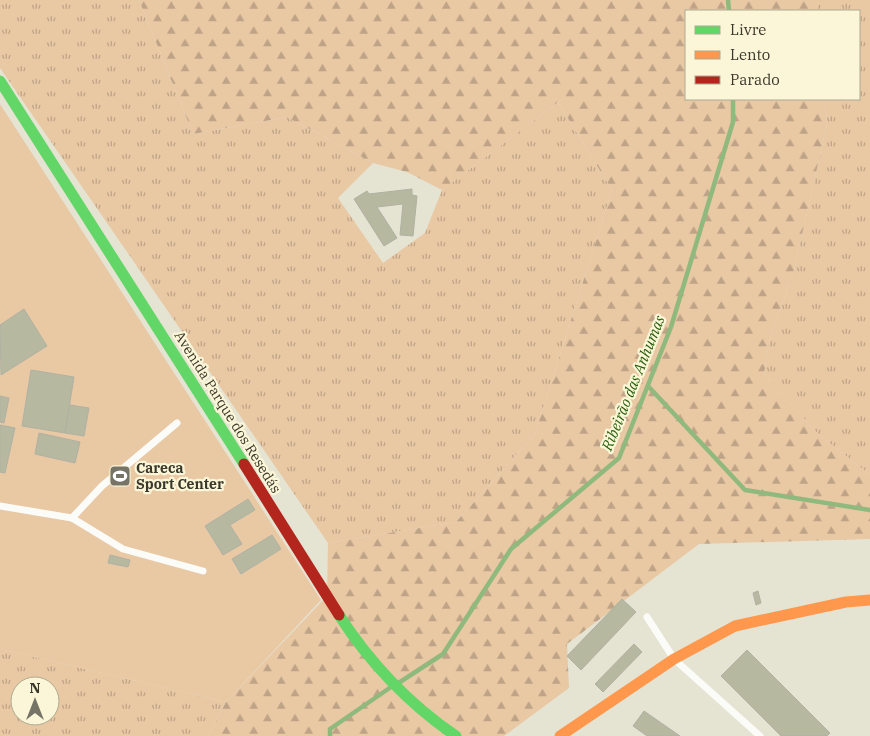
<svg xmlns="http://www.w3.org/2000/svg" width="870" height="736" viewBox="0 0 870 736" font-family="'IBM Plex Serif',serif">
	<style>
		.grass { fill: url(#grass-tufts); fill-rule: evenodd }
		.forest { fill: url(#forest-firs) }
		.green { fill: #e9c8a4 }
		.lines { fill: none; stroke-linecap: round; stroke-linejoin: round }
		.stream { stroke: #90b97d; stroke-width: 4.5 }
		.building { fill: #b6b99f; stroke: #b0b1a4 }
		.lane { stroke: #fbfbf8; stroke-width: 7 }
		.fast { stroke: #63d668; stroke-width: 11 }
		.slow { stroke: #ff974d; stroke-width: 11 }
		.jam { stroke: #b3261e; stroke-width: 11 }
		.labels { text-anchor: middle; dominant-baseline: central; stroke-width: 4.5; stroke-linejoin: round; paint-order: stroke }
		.street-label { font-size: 14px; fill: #3a382c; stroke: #fbf6d7 }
		.poi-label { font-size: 14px; font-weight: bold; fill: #3a382c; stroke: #fbf6d7; text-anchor: start }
		.water-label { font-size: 15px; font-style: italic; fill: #255e0b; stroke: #fbf6d7 }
	</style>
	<defs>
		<pattern id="grass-tufts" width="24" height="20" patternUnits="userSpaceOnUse" patternTransform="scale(1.25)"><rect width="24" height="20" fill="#e9c8a4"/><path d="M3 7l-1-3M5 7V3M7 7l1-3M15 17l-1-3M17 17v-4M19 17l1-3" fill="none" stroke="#bea386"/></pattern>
		<pattern id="forest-firs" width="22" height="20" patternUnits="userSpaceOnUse" patternTransform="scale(1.25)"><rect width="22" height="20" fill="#e9c8a4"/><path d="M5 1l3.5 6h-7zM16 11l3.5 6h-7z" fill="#bea386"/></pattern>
	</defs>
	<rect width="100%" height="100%" fill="#e5e3d2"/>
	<g class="grass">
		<path d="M0 0H139L193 134 287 117 373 163 338 198 383 263 425 233 442 190 558 102 612 190 535 434 456 522 328 543 0 68Z"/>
		<path d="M817 0H870V475L818 434 764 374 769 342 794 270 827 124 825 99H859V11H817Z"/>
		<path d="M0 649 226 702 208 736H0ZM20 686H50V716H20Z"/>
	</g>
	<path class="forest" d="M139 0H817V11H686V99H825L827 124 794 270 769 342 764 374 818 434 870 475V539L699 544 567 644 569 688 504 736H208L226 702 327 596 328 543 456 522 535 434 612 190 558 102 442 190 407 172 373 163 287 117 193 134Z"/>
	<path class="green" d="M0 104 321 600 226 702 0 649Z"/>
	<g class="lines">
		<g class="stream">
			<path d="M728 0 729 11"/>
			<path d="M648 386 745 490 870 510"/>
			<path d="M400 682 443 654 511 549 619 458 671 327 733 122V99"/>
			<path d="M330 736V729L391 687"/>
		</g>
	</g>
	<g class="building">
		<path d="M412 189V195L417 196 413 236 400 235 403 204 377 207 397 238 384 246 354 199 367 191 369 194Z"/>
		<path d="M24 309 47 346 1 375 0 325Z"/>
		<path d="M31 370 74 377 65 433 22 426Z"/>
		<path d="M0 396 9 398 4 423 0 422Z"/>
		<path d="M70 405 89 408 84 436 65 433Z"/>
		<path d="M0 425 15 428 5 473 0 472Z"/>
		<path d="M39 433 80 442 75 463 35 454Z"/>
		<path d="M248 499 255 510 230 525 242 544 223 555 205 526Z"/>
		<path d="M272 535 281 549 241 574 232 559Z"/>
		<path d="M110 555 130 560 128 567 108 563Z"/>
		<path d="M758 591 761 603 756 605 753 593Z"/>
		<path d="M622 599 636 612 581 670 567 656Z"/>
		<path d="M634 644 642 652 603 692 595 684Z"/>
		<path d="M747 650 830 733 827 736H781L721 676Z"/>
		<path d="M644 711 680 736H647L633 726Z"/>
	</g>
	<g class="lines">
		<g class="lane">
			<path d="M0 506 72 518 102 486 177 423"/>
			<path d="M72 518 123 549 203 571"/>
			<path d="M647 617 674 659 760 736"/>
		</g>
		<g class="fast">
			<path d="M0 81 244 464"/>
			<path d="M339 615C369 662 410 705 456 736"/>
		</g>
		<path class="slow" d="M560 736 674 659 735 626 846 602 870 600"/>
		<path class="jam" d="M244 464 339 615"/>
	</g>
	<defs>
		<g id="stadium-square" transform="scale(1.125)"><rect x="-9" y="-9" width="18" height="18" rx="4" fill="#767466" stroke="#fbf6d7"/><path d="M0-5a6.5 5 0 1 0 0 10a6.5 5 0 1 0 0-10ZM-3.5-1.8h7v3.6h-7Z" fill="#fff"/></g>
	</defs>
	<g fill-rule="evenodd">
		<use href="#stadium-square" x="120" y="476"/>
	</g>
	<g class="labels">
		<g class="street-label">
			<text transform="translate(228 412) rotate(58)">Avenida Parque dos Resedás</text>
		</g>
		<g class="poi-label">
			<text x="136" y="468">Careca<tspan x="136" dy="16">Sport Center</tspan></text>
		</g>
		<g class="water-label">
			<text transform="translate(633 383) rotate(-68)">Ribeirão das Anhumas</text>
		</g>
	</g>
	<rect x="685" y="10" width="175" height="90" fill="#fbf6d7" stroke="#aeaa93"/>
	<rect x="695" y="26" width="25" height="8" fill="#63d668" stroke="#aeaa93"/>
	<text x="730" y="35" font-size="15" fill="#3a382c">Livre</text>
	<rect x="695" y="51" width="25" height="8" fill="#ff974d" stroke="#aeaa93"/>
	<text x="730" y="60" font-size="15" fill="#3a382c">Lento</text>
	<rect x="695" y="76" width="25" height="8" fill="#b3261e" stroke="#aeaa93"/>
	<text x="730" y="85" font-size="15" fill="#3a382c">Parado</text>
	<g transform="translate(35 701)"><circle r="24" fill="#fbf6d7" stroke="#aeaa93"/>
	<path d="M0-4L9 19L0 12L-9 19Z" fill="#767466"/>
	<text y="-8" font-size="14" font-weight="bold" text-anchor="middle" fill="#3a382c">N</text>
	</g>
</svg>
